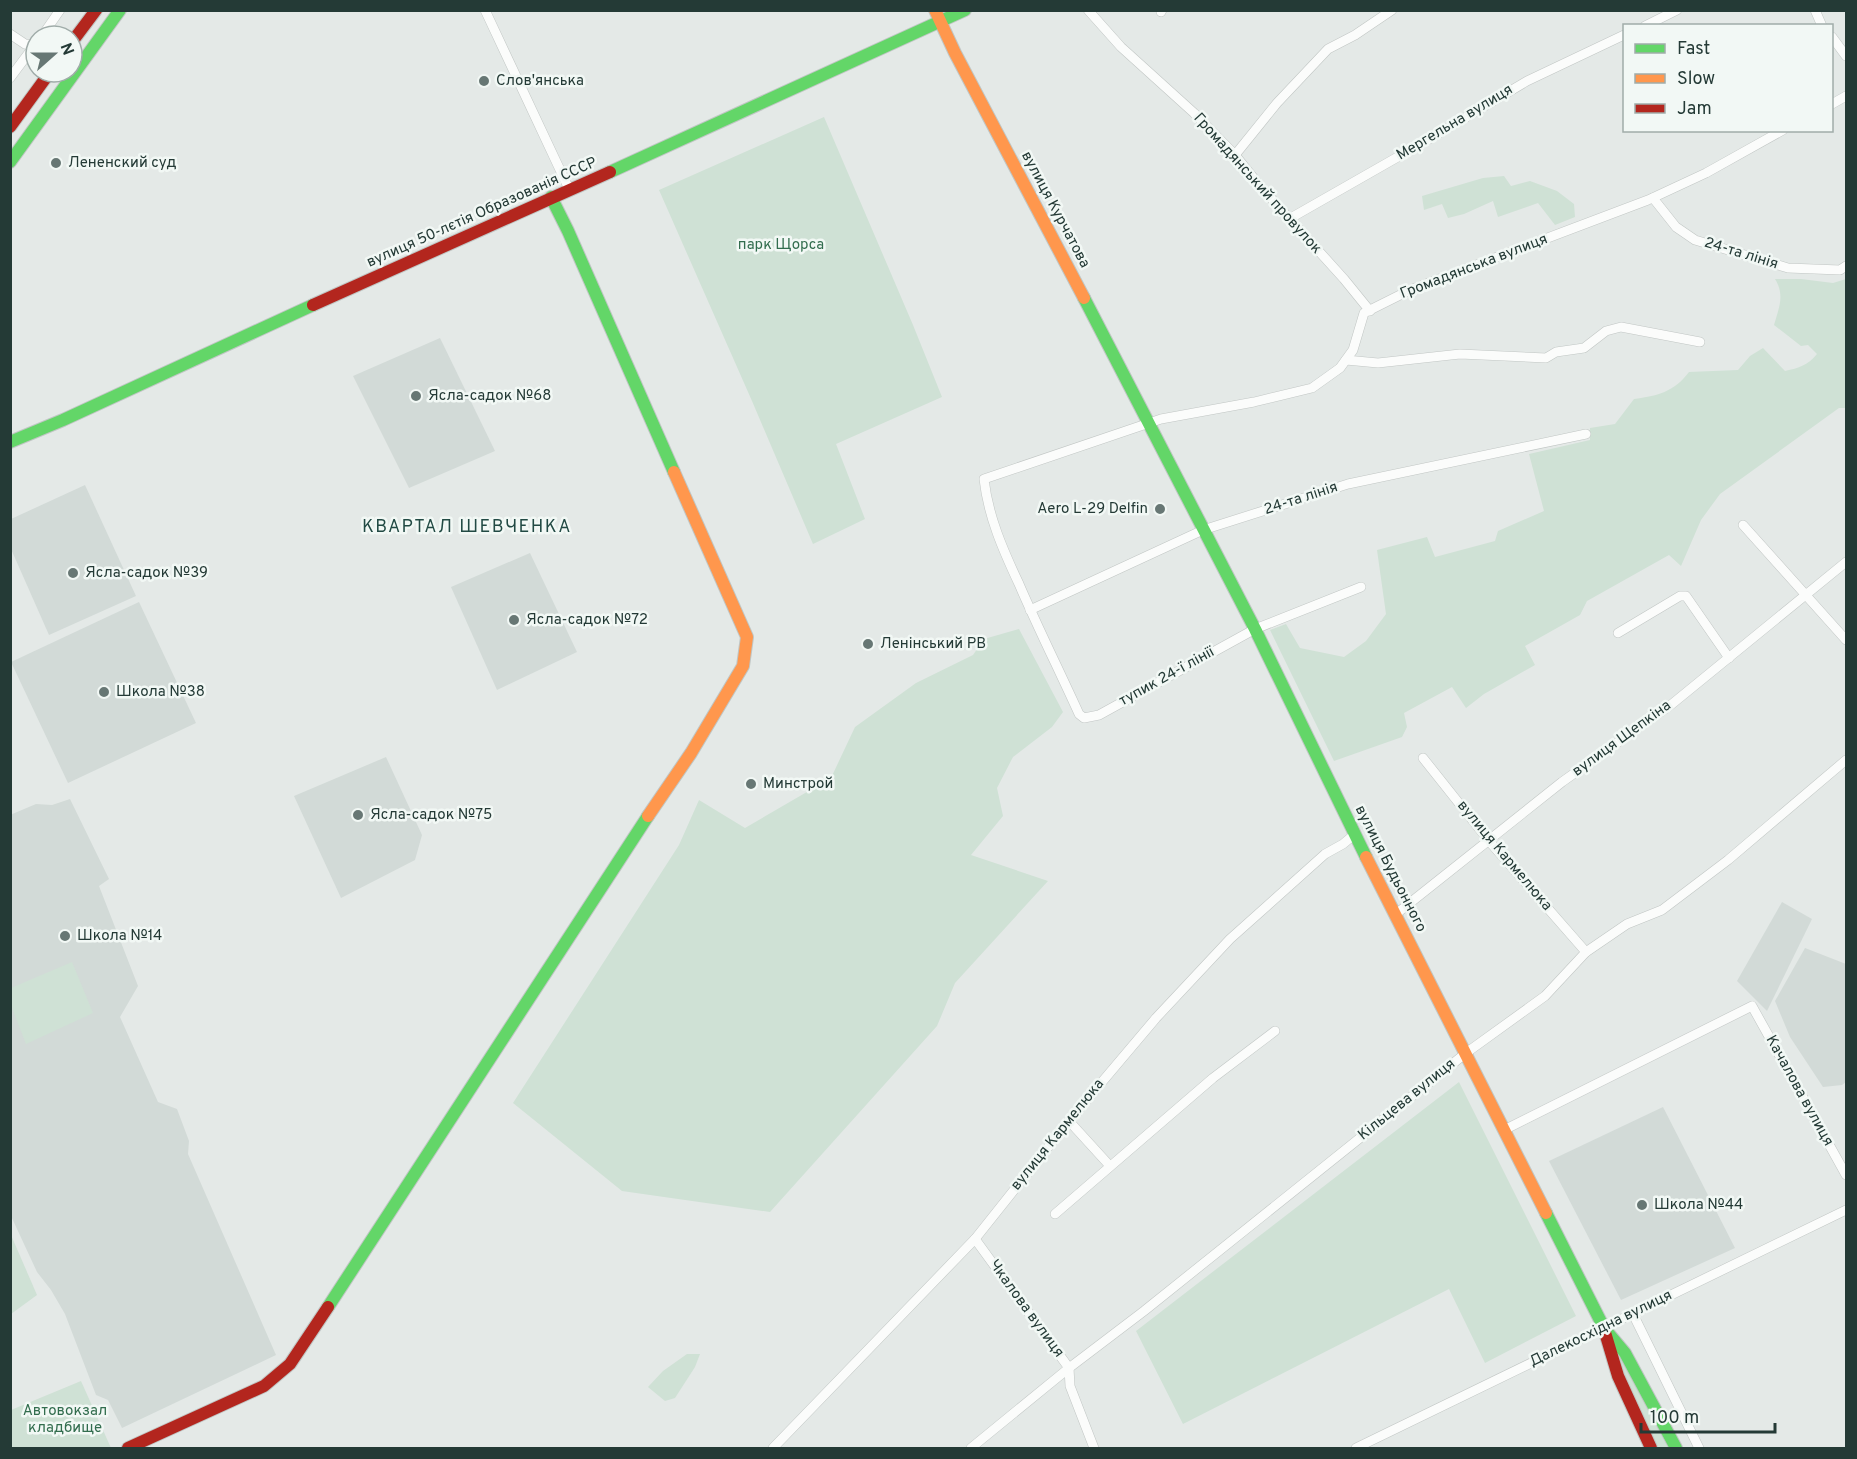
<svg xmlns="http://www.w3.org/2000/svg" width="1857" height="1459" viewBox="0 0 1857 1459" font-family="Overpass,sans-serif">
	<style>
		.built { fill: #d2dad7 }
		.green { fill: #cfe1d5 }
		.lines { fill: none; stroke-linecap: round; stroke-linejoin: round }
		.street-casing { stroke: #c1c6c4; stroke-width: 10 }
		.fast-casing { stroke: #c0c6c4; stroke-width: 14 }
		.slow-casing { stroke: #c0c6c4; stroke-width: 14 }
		.jam-casing { stroke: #c0c6c4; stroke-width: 14 }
		.street { stroke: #fbfcfb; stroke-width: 9 }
		.fast { stroke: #63d668; stroke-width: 12 }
		.slow { stroke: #ff974d; stroke-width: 12 }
		.jam { stroke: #b3261e; stroke-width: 12 }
		.poi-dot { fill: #677774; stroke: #f2f8f5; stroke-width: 2 }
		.labels { text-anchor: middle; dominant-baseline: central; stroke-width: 5; stroke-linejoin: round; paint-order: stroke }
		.poi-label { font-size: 15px; fill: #243a36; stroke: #f2f8f5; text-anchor: start }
		.street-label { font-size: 15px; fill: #243a36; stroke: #f2f8f5 }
		.park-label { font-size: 15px; fill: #326d4e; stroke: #f2f8f5 }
		.quarter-label { font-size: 18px; letter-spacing: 1.5px; fill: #224a44; stroke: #f2f8f5 }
	</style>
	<rect width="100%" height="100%" fill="#e4e9e7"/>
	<g class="built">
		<path d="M440 338 495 451 409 488 353 376Z"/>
		<path d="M85 485 136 596 49 635 11 549V519Z"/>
		<path d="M530 553 577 652 497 690 451 587Z"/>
		<path d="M139 602 196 723 68 783 11 662Z"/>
		<path d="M386 757 422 835 415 860 341 898 294 796Z"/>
		<path d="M70 799 109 879 99 886 138 986 120 1017 158 1102 177 1109 189 1141 188 1154 276 1355 122 1428 108 1400 96 1395 65 1314 51 1290 37 1272 11 1216 10 815 36 804 52 805Z"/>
		<path d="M1782 902 1812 919 1767 1011 1737 981Z"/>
		<path d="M1805 948 1846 964V1082L1842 1085 1823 1087 1790 1037 1775 1001Z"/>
		<path d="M1663 1107 1735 1248 1621 1300 1549 1161Z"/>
	</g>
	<g class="green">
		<path d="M824 117 913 325 942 397 836 444 865 519 813 544 752 401 659 190Z"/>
		<path d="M1504 176 1511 186 1530 181 1557 191 1574 204 1575 217 1555 225 1538 203 1498 217 1493 201 1464 214 1448 218 1442 204 1424 210 1422 196 1483 178Z"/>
		<path d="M1775 279H1801L1833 283 1846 279V408H1839L1720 494 1701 520 1681 566 1669 555 1587 601 1580 615 1525 646 1535 665 1484 694 1466 708 1452 687 1404 713 1407 727 1402 737 1334 761 1270 630 1286 624 1300 648 1344 657 1366 641 1386 614 1377 550 1427 537 1435 557 1495 541 1498 531 1544 511 1529 454 1590 440V428L1615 424 1634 399C1657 396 1674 392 1689 372L1738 370 1750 356 1763 348 1785 371C1799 368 1808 365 1817 354L1808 345 1801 346 1774 325C1779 308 1785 295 1775 279Z"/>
		<path d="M1019 629 1063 712 1052 727 1013 757 997 788 1003 816 971 855 1048 881 955 983 937 1026 770 1212 622 1191 513 1103 679 845 699 800 745 828 831 778 855 727 916 683 973 655 984 639Z"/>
		<path d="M72 962 93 1013 26 1044 11 1005V988Z"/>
		<path d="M1459 1082 1576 1316 1485 1363 1449 1289 1183 1424 1136 1331Z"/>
		<path d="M11 1235 37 1295 11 1314H10Z"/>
		<path d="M1616 1350 1668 1448H1658L1613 1351Z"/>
		<path d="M687 1354H700L695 1367 675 1398 665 1401 648 1387 663 1371Z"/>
		<path d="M81 1381 111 1448H11V1410Z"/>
	</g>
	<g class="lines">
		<g class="street-casing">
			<g id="street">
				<path d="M485 10 569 189"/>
				<path d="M1088 10 1121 47 1194 113 1235 155 1260 186 1344 279 1370 311"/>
				<path d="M1815 10 1822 26"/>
				<path d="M1161 12 1162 10"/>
				<path d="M1645 26 1677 10"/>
				<path d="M10 34 25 44 34 46 36 44"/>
				<path d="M42 36 60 10"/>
				<path d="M1832 37 1846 56"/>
				<path d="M10 78 34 46"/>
				<path d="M1832 104 1846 96"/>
				<path d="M1235 155 1277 103 1328 49 1355 35 1392 10"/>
				<path d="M1653 198 1676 227 1695 240 1788 268 1840 270 1846 266"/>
				<path d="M1289 219 1431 138 1527 81 1624 35"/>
				<path d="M1346 360 1378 363 1460 354 1546 358 1556 352 1584 348 1606 331 1621 327 1700 342"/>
				<path d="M1743 525 1846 640"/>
				<path d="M1361 587 1255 629 1099 715 1084 718 1079 714C1059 670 1038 628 1019 584 1003 550 988 516 984 479L1161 419 1254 402 1312 388 1340 368 1353 350 1364 313 1410 290 1648 200 1706 173 1783 130"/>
				<path d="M1030 610 1203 530 1348 484 1586 434"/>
				<path d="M1618 633 1680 596H1686L1729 658"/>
				<path d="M1423 758 1489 841 1586 952"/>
				<path d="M1396 914 1562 782 1672 704 1846 562"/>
				<path d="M1069 1121 1110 1166"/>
				<path d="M1504 1130 1752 1006 1846 1175"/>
				<path d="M1055 1214 1213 1078 1275 1031"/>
				<path d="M975 1239 1069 1368 1070 1386 1094 1448"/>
				<path d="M1633 1314 1699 1448"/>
				<path d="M773 1448 975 1239 1069 1121 1156 1018 1230 939 1325 854 1343 844 1355 834"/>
				<path d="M971 1448 1069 1368 1144 1311 1466 1053 1545 996 1586 952 1627 924 1662 910 1728 860 1846 760"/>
				<path d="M1356 1448 1846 1210"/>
			</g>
		</g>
		<g class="fast-casing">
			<g id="fast">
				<path d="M10 162 120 10"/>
				<path d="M610 172 965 10"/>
				<path d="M551 197 568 231 674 472"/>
				<path d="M1084 298 1255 629 1366 857"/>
				<path d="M10 442 63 420 313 305"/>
				<path d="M1546 1213 1604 1328 1625 1353 1676 1448"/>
				<path d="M328 1307 648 816"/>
			</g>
		</g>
		<g class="slow-casing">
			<g id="slow">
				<path d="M935 10 955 53 1084 298"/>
				<path d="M648 816 691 753 743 666 747 637 674 472"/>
				<path d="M1366 857 1546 1213"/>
			</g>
		</g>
		<g class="jam-casing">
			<g id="jam">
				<path d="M72 42 96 10"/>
				<path d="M10 127 50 72"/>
				<path d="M313 305 610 172"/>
				<path d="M1604 1329 1618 1376 1651 1448"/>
				<path d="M128 1448 264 1386 290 1364 328 1307"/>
			</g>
		</g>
		<use href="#street" class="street"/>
		<use href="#fast" class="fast"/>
		<use href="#slow" class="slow"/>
		<use href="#jam" class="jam"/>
	</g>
	<g class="poi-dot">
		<circle cx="484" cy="81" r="6"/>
		<circle cx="56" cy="163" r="6"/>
		<circle cx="416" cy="396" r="6"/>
		<circle cx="1160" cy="509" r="6"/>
		<circle cx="73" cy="573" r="6"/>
		<circle cx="514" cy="620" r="6"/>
		<circle cx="868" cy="644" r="6"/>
		<circle cx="104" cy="692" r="6"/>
		<circle cx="751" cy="784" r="6"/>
		<circle cx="358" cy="815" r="6"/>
		<circle cx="65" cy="936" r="6"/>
		<circle cx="1642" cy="1205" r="6"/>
	</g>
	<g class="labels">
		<g class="poi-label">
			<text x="496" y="81">Слов'янська</text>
			<text x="68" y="163">Лененский суд</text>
			<text x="428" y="396">Ясла-садок №68</text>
			<text x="1148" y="509" text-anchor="end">Aero L-29 Delfin</text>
			<text x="85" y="573">Ясла-садок №39</text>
			<text x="526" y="620">Ясла-садок №72</text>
			<text x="880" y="644">Ленінський РВ</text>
			<text x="116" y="692">Школа №38</text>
			<text x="763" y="784">Минстрой</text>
			<text x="370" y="815">Ясла-садок №75</text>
			<text x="77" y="936">Школа №14</text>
			<text x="1654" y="1205">Школа №44</text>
		</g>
		<g class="street-label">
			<text transform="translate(1455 123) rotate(-31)">Мергельна вулиця</text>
			<text transform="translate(1257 184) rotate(48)">Громадянський провулок</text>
			<text transform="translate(1055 210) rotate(62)">вулиця Курчатова</text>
			<text transform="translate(482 213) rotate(-24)">вулиця 50-лєтія Образованія СССР</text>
			<text transform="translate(1741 254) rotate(17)">24-та лінія</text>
			<text transform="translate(1474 267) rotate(-21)">Громадянська вулиця</text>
			<text transform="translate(1301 499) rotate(-18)">24-та лінія</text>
			<text transform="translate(1167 677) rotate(-29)">тупик 24-ї лінії</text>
			<text transform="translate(1622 739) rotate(-36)">вулиця Щепкіна</text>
			<text transform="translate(1504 856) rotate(50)">вулиця Кармелюка</text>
			<text transform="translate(1390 869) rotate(63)">вулиця Будьонного</text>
			<text transform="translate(1799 1091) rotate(61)">Качалова вулиця</text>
			<text transform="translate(1407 1100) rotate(-39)">Кільцева вулиця</text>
			<text transform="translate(1058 1135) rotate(-51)">вулиця Кармелюка</text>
			<text transform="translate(1026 1309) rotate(54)">Чкалова вулиця</text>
			<text transform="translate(1601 1329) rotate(-26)">Далекосхідна вулиця</text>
		</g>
		<g class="park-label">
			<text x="781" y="245">парк Щорса</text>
			<text x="65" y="1411">Автовокзал<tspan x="65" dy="17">кладбище</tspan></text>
		</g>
		<g class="quarter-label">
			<text x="467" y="527">КВАРТАЛ ШЕВЧЕНКА</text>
		</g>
	</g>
	<rect width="1857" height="1459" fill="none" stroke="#243a36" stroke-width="24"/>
	<rect x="1623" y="24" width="210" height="108" fill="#f2f8f5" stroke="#a0aca9" stroke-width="1.5"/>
	<rect x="1635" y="44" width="30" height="9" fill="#63d668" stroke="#a0aca9" stroke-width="1.5"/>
	<text x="1677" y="54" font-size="18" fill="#243a36">Fast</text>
	<rect x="1635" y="74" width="30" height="9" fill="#ff974d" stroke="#a0aca9" stroke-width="1.5"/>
	<text x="1677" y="84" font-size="18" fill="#243a36">Slow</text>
	<rect x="1635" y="104" width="30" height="9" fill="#b3261e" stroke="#a0aca9" stroke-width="1.5"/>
	<text x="1677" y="114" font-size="18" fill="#243a36">Jam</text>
	<g transform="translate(54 54) rotate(69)"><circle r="28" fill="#f2f8f5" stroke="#a0aca9" stroke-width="1.5"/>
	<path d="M0-4.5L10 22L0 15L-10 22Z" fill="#677774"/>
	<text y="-9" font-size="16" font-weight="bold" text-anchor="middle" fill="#243a36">N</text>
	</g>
	<path d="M1641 1423v9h134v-9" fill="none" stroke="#243a36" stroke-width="3"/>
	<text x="1650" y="1423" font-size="18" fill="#243a36" stroke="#f2f8f5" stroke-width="4.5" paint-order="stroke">100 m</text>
</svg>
